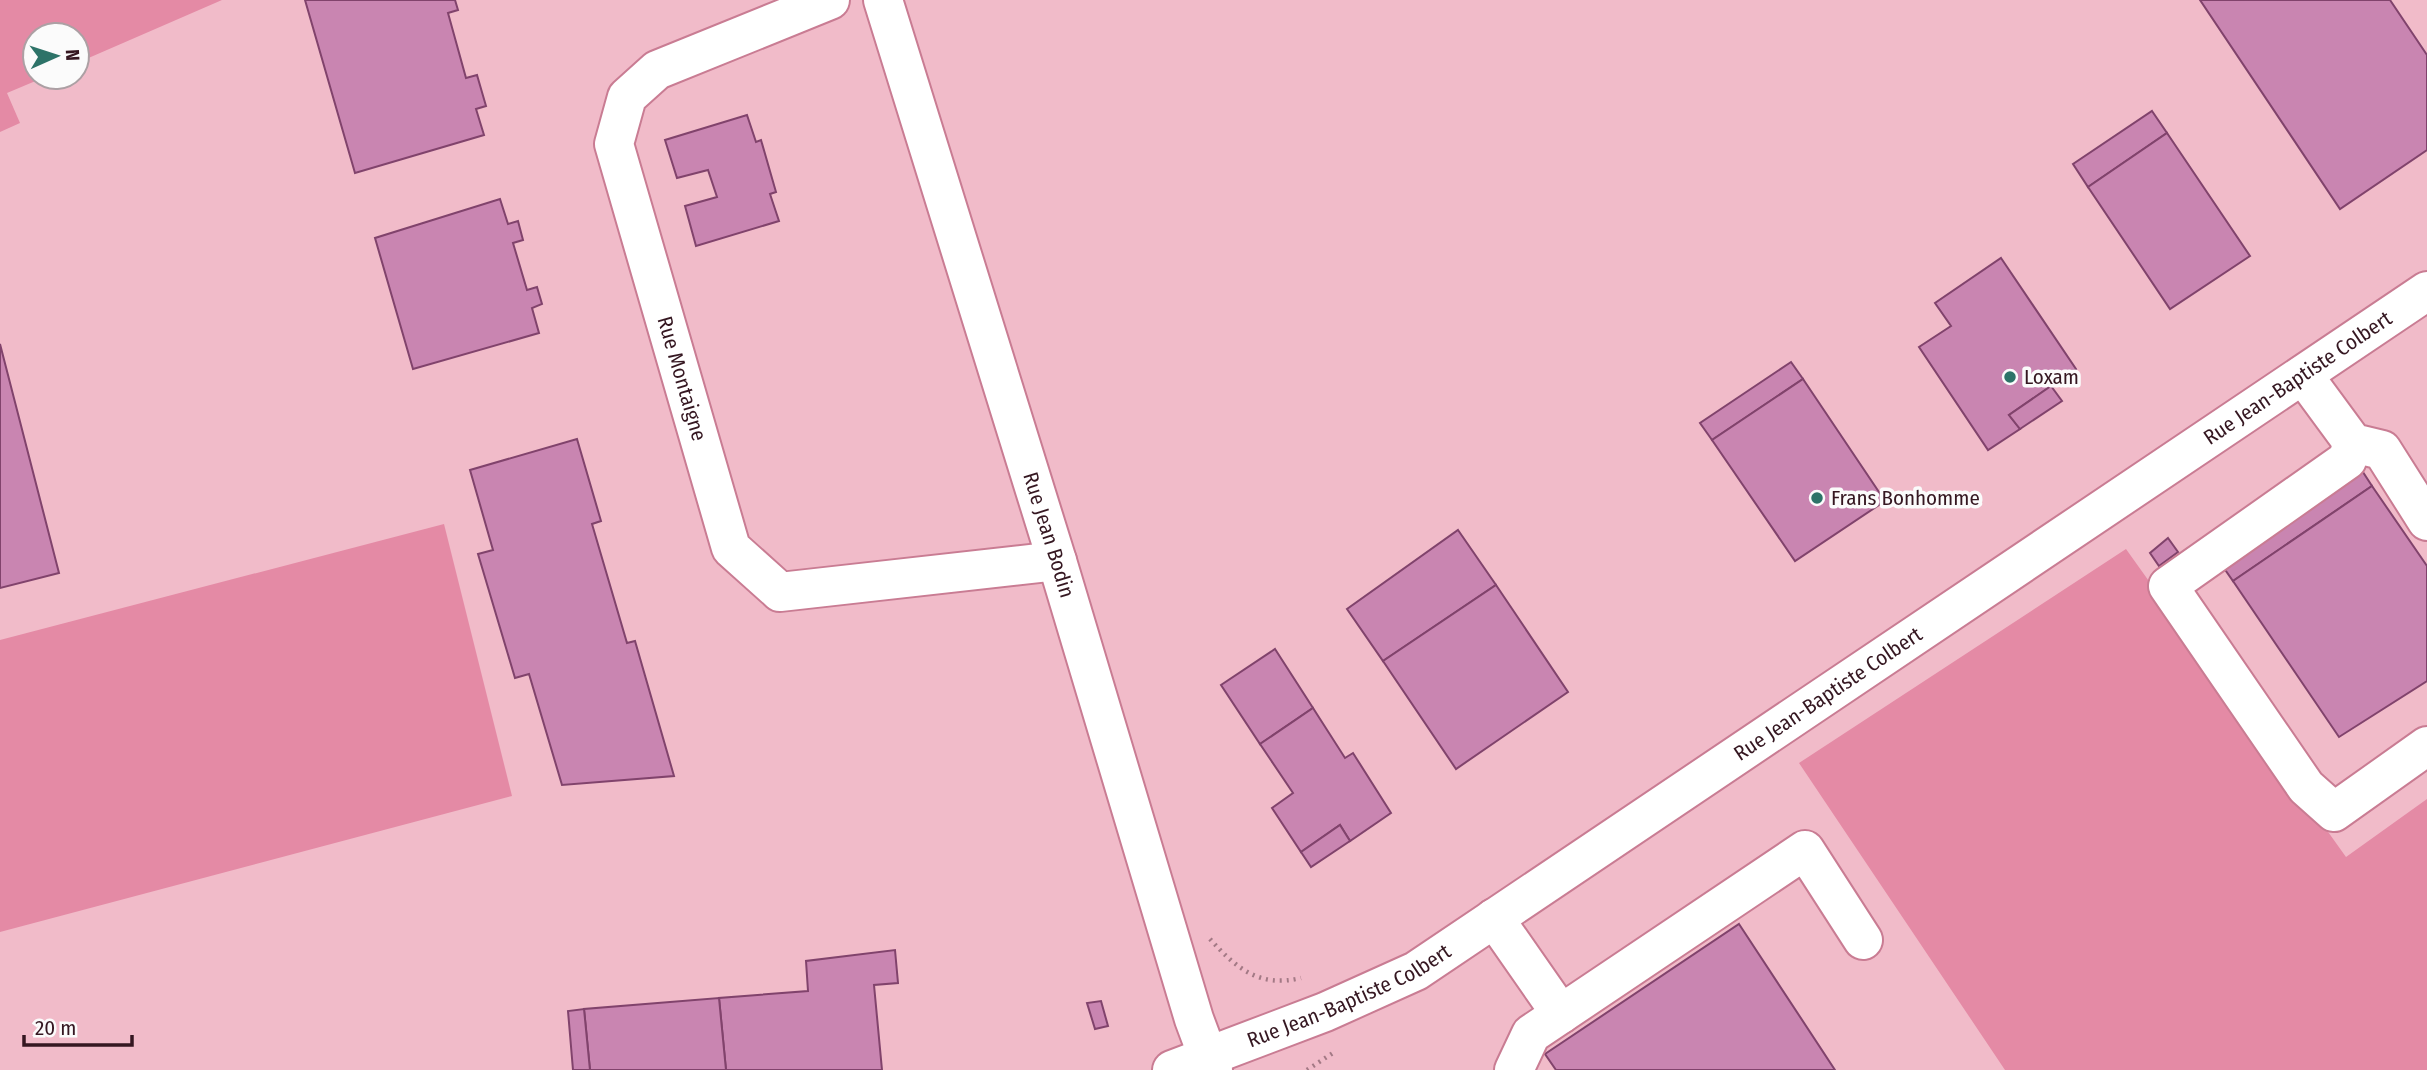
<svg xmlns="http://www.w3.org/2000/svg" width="2427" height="1070" viewBox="0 0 2427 1070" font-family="'Fira Sans Condensed',sans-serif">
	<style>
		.built { fill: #f1bbc9; fill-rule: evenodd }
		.green { fill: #e48aa5 }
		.building { fill: #c985b1; stroke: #81436c; stroke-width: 2 }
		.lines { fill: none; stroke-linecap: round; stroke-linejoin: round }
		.minor-casing { stroke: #c97c93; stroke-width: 42 }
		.path { stroke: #a37985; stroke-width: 4.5; stroke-dasharray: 2 5; stroke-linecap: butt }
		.minor { stroke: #fff; stroke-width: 38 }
		.poi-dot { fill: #2d7368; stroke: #fbfbfb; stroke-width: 2.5 }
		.labels { text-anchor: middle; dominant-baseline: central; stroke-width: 7; stroke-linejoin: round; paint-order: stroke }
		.poi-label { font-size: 21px; fill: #351721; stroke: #fbfbfb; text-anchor: start }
		.street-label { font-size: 21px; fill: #351721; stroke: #fbfbfb }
	</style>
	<rect width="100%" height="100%" fill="#fecad8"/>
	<path class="built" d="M0 0H2427V1070H0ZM35 35H77V77H35Z"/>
	<g class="green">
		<path d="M0 0H222L77 63V35H35V77H45L7 93 20 123 0 132Z"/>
		<path d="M444 524 512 796 0 932V640Z"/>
		<path d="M2126 549 2346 857 2427 799V1070H2005L1799 763Z"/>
	</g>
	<g class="building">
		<path d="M305 0H455L458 10 448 13 466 78 477 75 486 106 476 109 484 135 355 173Z"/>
		<path d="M2200 0H2390L2427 55V150L2340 209Z"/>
		<path d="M2152 111 2167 133 2088 187 2073 164Z"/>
		<path d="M747 115 756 142 761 140 776 192 770 194 779 221 696 246 685 206 717 197 708 170 677 178 665 140Z"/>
		<path d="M2167 133 2250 256 2170 309 2088 187Z"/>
		<path d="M500 199 508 224 518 221 523 240 513 243 527 290 537 287 542 304 532 308 539 333 413 369 375 238Z"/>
		<path d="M2001 258 2076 369 2009 415 2020 429 1988 450 1919 347 1951 326 1935 303Z"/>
		<path d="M0 344 59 573 0 588Z"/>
		<path d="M1791 362 1803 379 1712 440 1700 423Z"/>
		<path d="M1803 379 1885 501 1795 561 1712 440Z"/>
		<path d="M2051 386 2062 401 2020 429 2009 415Z"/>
		<path d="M577 439 601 521 592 524 627 643 635 641 674 776 562 785 529 674 515 678 478 554 493 550 470 470Z"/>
		<path d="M2359 466 2372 486 2233 581 2219 561Z"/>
		<path d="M2372 486 2427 566V681L2339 737 2233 581Z"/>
		<path d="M1458 530 1496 585 1383 661 1347 609Z"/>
		<path d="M2168 538 2178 552 2159 566 2150 553Z"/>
		<path d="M1496 585 1568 692 1456 769 1383 661Z"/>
		<path d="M1275 649 1313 708 1260 744 1221 685Z"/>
		<path d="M1313 708 1345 758 1353 753 1391 813 1350 841 1340 825 1301 852 1272 808 1293 793 1260 744Z"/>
		<path d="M1340 825 1350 841 1311 867 1301 852Z"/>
		<path d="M1739 924 1835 1070H1556L1545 1054Z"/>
		<path d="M895 950 898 983 874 985 882 1070H726L719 998 808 991 806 961Z"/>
		<path d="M719 998 726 1070H590L584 1009Z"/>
		<path d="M1101 1001 1108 1026 1095 1029 1087 1003Z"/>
		<path d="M584 1009 590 1070H573L568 1011Z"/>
	</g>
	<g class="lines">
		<g class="minor-casing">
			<g id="minor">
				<path id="s1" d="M830 0 657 70 627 97 614 144 731 548 780 592 1057 561"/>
				<path id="s2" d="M883 0 1057 561 1194 1019 1213 1070"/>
				<path d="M2303 375 2353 443 2382 450 2427 521"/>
				<path d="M2353 443 2347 460 2168 586 2306 787 2334 812 2427 746"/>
				<path d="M1494 918 1561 1014"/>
				<path id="s3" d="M1172 1070 1325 1012 1416 971 2427 291"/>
				<path d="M1514 1070 1531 1034 1805 850 1863 940"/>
			</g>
		</g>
		<g class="path">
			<path d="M1210 939C1236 968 1259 988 1301 978"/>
			<path d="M1307 1070 1336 1051"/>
		</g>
		<use href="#minor" class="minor"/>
	</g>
	<g class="poi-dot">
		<circle cx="2010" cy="377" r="7"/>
		<circle cx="1817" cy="498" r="7"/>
	</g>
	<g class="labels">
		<g class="poi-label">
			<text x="2024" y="377">Loxam</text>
			<text x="1831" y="498">Frans Bonhomme</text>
		</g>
		<g class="street-label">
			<text stroke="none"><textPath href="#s3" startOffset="1326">Rue Jean-Baptiste Colbert</textPath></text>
			<text stroke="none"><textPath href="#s1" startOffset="520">Rue Montaigne</textPath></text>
			<text stroke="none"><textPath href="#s2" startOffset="560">Rue Jean Bodin</textPath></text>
			<text stroke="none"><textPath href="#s3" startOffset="760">Rue Jean-Baptiste Colbert</textPath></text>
			<text stroke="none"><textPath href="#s3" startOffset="192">Rue Jean-Baptiste Colbert</textPath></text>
		</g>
	</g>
	<g transform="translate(56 56) rotate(87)"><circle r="33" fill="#fbfbfb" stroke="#aca0a4" stroke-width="2"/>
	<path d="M0-5L12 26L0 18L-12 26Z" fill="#2d7368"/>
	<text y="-10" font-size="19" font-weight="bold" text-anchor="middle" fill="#351721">N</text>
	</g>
	<path d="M24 1035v10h108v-10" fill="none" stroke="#351721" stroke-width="3.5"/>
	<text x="35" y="1035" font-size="21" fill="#351721" stroke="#fbfbfb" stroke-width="5" paint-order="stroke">20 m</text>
</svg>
